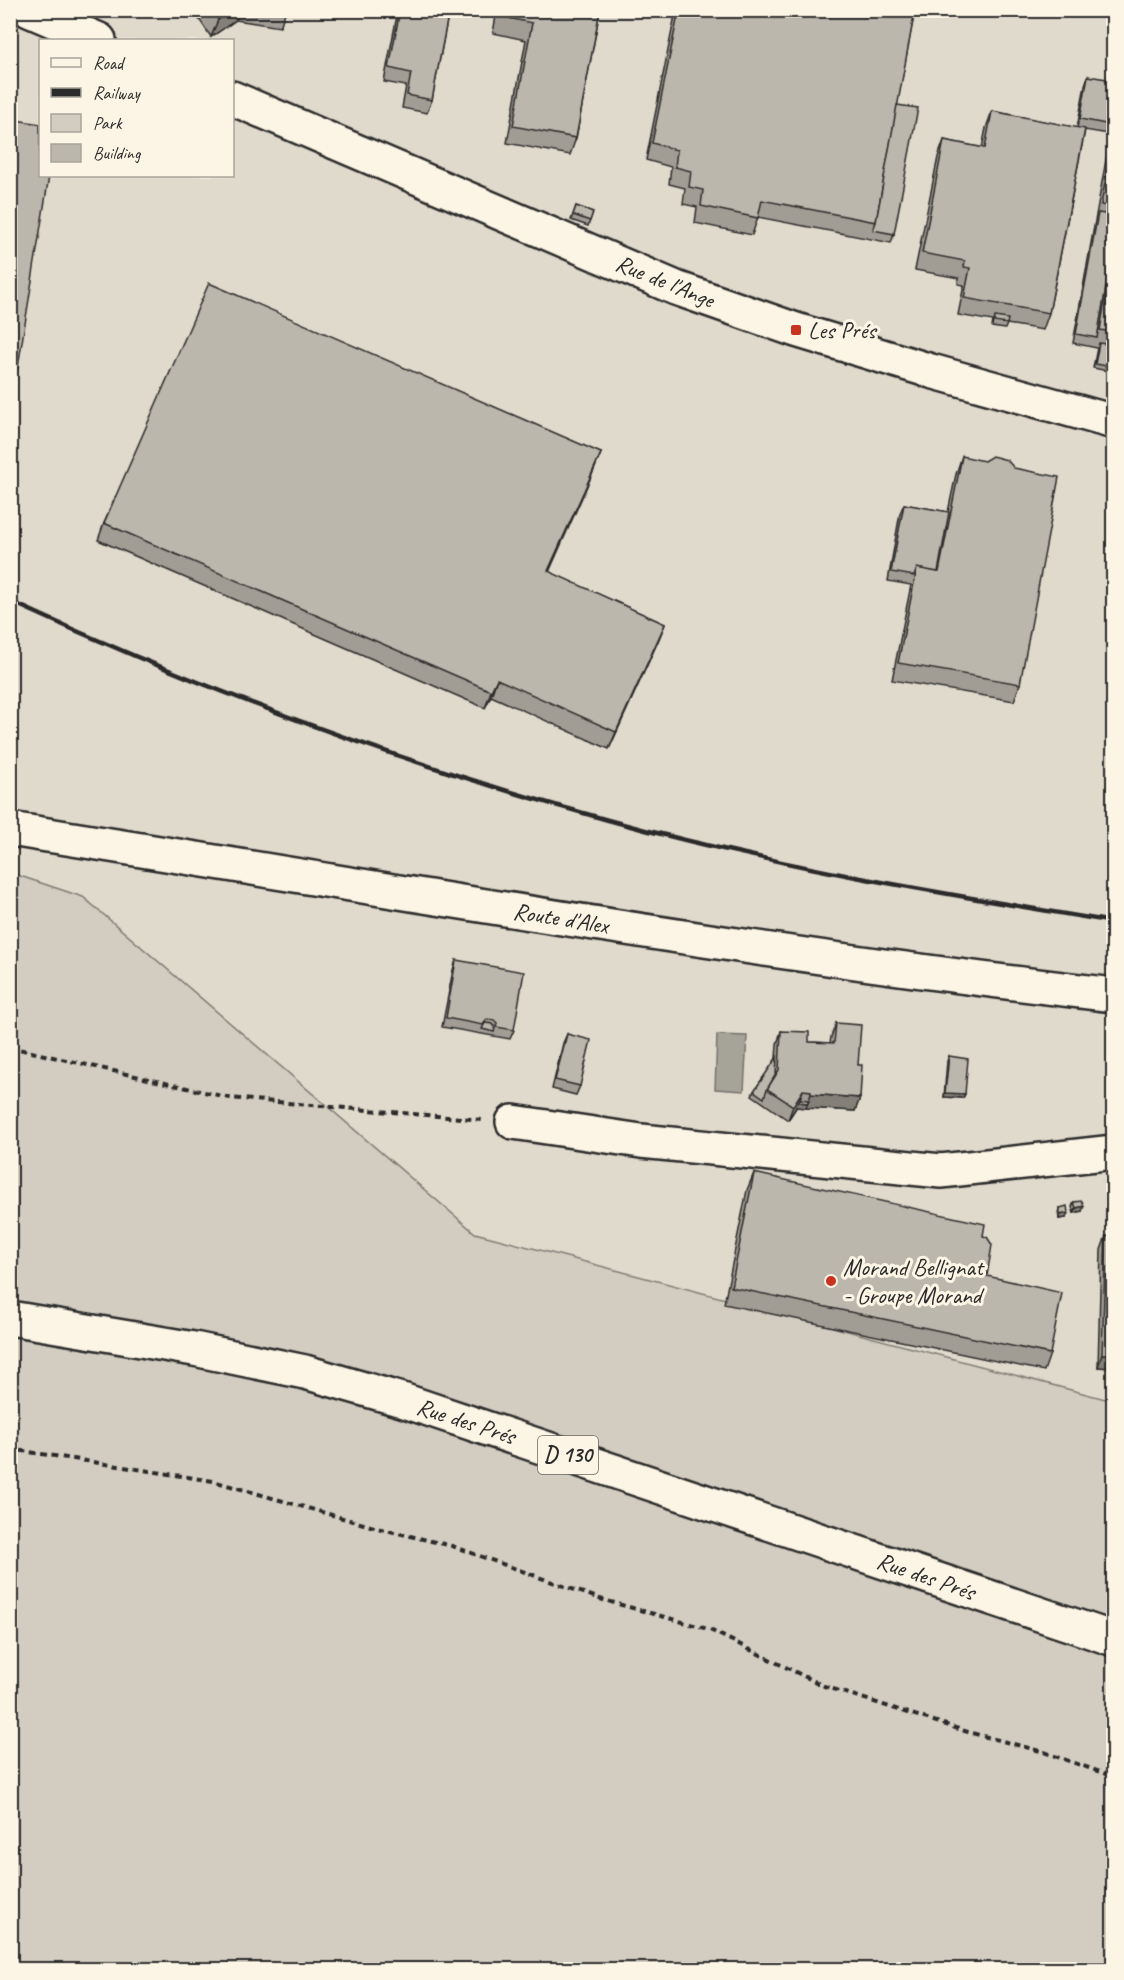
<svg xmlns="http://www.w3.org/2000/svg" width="1124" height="1980" viewBox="0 0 1124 1980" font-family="Caveat,sans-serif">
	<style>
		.built { fill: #e0dacc; fill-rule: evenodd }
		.green { fill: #d2cdc0; stroke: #7e7c76; stroke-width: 1.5 }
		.water { fill: #a6a399; stroke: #75736d; stroke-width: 1.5 }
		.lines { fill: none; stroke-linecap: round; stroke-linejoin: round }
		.street-casing { stroke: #2b2b2b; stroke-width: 38 }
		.secondary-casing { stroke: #2b2b2b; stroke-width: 38 }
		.primary-casing { stroke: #2b2b2b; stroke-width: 38 }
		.path { stroke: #2b2b2b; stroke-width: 4; stroke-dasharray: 6 4.5; stroke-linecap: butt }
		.street { stroke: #fcf5e5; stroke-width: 33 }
		.secondary { stroke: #fcf5e5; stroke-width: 33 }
		.primary { stroke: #fcf5e5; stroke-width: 33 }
		.rail { stroke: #2b2b2b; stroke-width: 4.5 }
		.wall { fill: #a29d94; stroke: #2b2b2b; stroke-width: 1.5 }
		.shaded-wall { fill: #848078; stroke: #2b2b2b; stroke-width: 1.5 }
		.building { fill: #bcb7ac; stroke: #2b2b2b; stroke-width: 1.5 }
		.poi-dot { fill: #c8321e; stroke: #fcf5e5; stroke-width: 2 }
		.labels { text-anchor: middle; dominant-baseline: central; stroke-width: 6; stroke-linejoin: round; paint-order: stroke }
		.shield { fill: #fcf5e5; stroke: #6a6863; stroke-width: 1.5 }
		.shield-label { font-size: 22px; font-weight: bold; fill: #2b2b2b }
		.street-label { font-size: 24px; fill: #2b2b2b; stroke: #fcf5e5 }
		.poi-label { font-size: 24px; fill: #2b2b2b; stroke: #fcf5e5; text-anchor: start }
	</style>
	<rect width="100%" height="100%" fill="#efe9da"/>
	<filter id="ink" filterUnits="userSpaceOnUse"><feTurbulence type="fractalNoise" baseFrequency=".0167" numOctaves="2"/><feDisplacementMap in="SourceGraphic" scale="12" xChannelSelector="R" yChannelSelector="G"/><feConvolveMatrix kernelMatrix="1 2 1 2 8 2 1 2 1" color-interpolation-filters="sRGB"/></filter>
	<g filter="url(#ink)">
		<path class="built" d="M11 11H1113V1401L475 1233 83 897 11 873ZM40 40H232V176H40Z"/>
		<path class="green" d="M11 873 83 897 475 1233 1113 1401V1969L11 1970Z"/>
		<path class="water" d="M717 1035 747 1036 744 1091 715 1089Z"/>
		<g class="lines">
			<g class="street-casing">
				<g id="street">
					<path d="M29 10 99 40"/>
					<path d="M232 98 676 288 796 330 931 371 1114 422"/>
					<path d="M513 1122 641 1141 941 1171 1114 1152"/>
				</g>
			</g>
			<g class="secondary-casing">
				<path id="secondary" d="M10 829C378 887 744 953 1114 995"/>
			</g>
			<g class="primary-casing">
				<path id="primary" d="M10 1318 194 1349 305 1372 402 1400 1114 1639"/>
			</g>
			<g class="path">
				<path d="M10 1047 230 1098 483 1120"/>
				<path d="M10 1449 213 1481 381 1529 452 1546 600 1599 708 1629 824 1686 968 1732 1044 1752 1114 1777"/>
			</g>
			<use href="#street" class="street"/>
			<use href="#secondary" class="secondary"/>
			<use href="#primary" class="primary"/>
			<path class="rail" d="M10 601C203 690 404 764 608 820 774 866 944 894 1114 922"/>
		</g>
		<g class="wall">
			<path d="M193 10H286L280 27 236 20 211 37Z"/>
			<path d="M398 10H449L432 100 427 113 402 108 406 86 384 82Z"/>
			<path d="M497 10H600L576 138 570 155 507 143 526 40 493 33Z"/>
			<path d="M676 10H915L897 105 894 234 891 243 758 217 752 235 695 223 697 207 683 204 685 188 669 184 671 167 646 160Z"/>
			<path d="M1088 76 1111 125 1108 134 1085 130 1049 313 1043 330 1007 324 1005 329 992 327 993 321 958 315 964 285 958 284 959 278 915 270 938 157 944 140 982 148 986 128 992 111 1077 128 1085 85Z"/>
			<path d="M1113 121V372L1093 368 1097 348 1073 343Z"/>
			<path d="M576 206 593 212 588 226 571 220Z"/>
			<path d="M601 453 594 470 549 572 665 624 658 641 609 749 491 696 485 708 98 540 104 523Z"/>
			<path d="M962 456 1020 684 1014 701 892 680 911 585 888 581 900 513 904 504 948 512 956 474Z"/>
			<path d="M456 960 514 1030 510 1039 442 1027 453 970Z"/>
			<path d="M836 1023 858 1065 860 1098 855 1111 796 1107 797 1106 788 1120 752 1095 754 1091 776 1059 777 1044 781 1031 809 1042 830 1043 831 1037Z"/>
			<path d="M567 1034 580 1086 576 1095 552 1089 563 1043Z"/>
			<path d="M949 1056 965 1094 963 1098 944 1097 947 1061Z"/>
			<path d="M754 1173 983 1236 987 1276 1050 1354 1044 1371 724 1304 747 1190Z"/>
			<path d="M1074 1202 1082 1211 1074 1213 1072 1207Z"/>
			<path d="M1060 1208 1066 1218 1059 1219 1058 1212Z"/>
			<path d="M1106 1236 1113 1238V1368L1098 1367 1101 1250Z"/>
		</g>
		<g class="shaded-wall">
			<path d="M231 10H239L236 20 211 37 218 20Z"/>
			<path d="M601 453 594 470 541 588 548 571Z"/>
			<path d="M665 624 658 641 609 749 616 732Z"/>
			<path d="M497 679 491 696 485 708 491 691Z"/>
			<path d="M803 1090 799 1102 808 1103 806 1108 796 1107 797 1106 788 1120 793 1106Z"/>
			<path d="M945 1093 965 1094 963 1098 944 1097Z"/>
			<path d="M811 1094 860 1098 855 1111 806 1108Z"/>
			<path d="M1084 1206 1082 1211 1074 1213 1076 1208Z"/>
			<path d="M1068 1213 1066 1218 1059 1219 1060 1215Z"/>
			<path d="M1102 1354H1113V1368L1098 1367Z"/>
		</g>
		<g class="building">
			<path d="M211 10H231L218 20Z"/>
			<path d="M400 10H449L432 100 407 95 411 73 389 68Z"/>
			<path d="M500 10H600L576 138 513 126 532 23 499 16Z"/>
			<path d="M679 10H915L876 222 762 200 758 218 701 206 703 190 689 187 691 171 675 167 677 150 652 143Z"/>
			<path d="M1088 76 1113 80V112L1111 125 1080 119Z"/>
			<path d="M897 105 918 108 894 234 873 230 876 222Z"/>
			<path d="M992 111 1085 129 1049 313 964 298 970 268 964 267 965 261 922 253 944 140 985 148Z"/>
			<path d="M10 119 40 124V176H49L10 416Z"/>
			<path d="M1113 138V207L1101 205Z"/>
			<path d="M576 206 593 212 590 221 573 215Z"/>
			<path d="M1098 213 1113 215V247L1097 338 1076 334Z"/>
			<path d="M1113 255V332L1100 330Z"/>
			<path d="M209 283 601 453 548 571 665 624 616 732 497 679 491 691 104 523Z"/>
			<path d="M995 317 1008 319 1007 324 994 322Z"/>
			<path d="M1099 343 1113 345V367L1095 364Z"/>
			<path d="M962 456 984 461 992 456 1007 460 1014 468 1059 477 1020 684 898 663 917 568 939 572Z"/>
			<path d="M904 504 949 512 938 572 917 568 914 576 891 572Z"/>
			<path d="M456 960 524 972 514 1030 496 1027 497 1023 494 1020 487 1019 483 1025 446 1018Z"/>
			<path d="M485 1023 493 1024 495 1028 494 1032 482 1029Z"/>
			<path d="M836 1023 861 1025 858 1065H862L860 1098 811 1094V1091L803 1090 793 1106 767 1089 779 1070 781 1031 809 1032V1042L834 1043Z"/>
			<path d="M567 1034 591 1040 580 1086 555 1080Z"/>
			<path d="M949 1056 968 1059 965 1094 945 1093Z"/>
			<path d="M777 1057 776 1074 767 1089 764 1098 754 1091Z"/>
			<path d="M800 1099 808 1100V1103L798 1102Z"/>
			<path d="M754 1173 985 1224 983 1236 987 1237 992 1245 987 1276 1062 1293 1050 1354 731 1287Z"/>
			<path d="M1082 1201 1084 1206 1076 1208 1074 1202Z"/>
			<path d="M1067 1206 1068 1213 1060 1215V1208Z"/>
			<path d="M1106 1236 1113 1238V1354H1102Z"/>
		</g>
	</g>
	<g class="poi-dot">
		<rect x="790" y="324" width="12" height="12" rx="3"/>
		<circle cx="831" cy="1281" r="6"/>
	</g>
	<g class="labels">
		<rect class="shield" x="538" y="1436" width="60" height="38" rx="4.5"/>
		<g class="shield-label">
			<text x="568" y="1455">D 130</text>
		</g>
		<g class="street-label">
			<text transform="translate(665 281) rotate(22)">Rue de l'Ange</text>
			<text transform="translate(561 918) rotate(9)">Route d'Alex</text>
			<text transform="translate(466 1421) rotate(18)">Rue des Prés</text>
			<text transform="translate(926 1576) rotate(19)">Rue des Prés</text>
		</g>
		<g class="poi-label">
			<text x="808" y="330">Les Prés</text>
			<text x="843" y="1267">Morand Bellignat<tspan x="843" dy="28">- Groupe Morand</tspan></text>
		</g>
	</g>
	<rect width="1124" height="1980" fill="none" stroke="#fcf5e5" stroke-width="36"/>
	<rect x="18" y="18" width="1088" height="1944" fill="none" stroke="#2b2b2b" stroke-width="2" filter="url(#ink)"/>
	<rect x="39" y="39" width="195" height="138" fill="#fcf5e5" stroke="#a8a49b" stroke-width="1.5"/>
	<rect x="51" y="58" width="30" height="9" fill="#fcf5e5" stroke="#a8a49b" stroke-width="1.5"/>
	<text x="93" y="69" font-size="18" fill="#2b2b2b">Road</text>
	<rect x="51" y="88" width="30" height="9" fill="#2b2b2b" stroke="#a8a49b" stroke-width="1.5"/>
	<text x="93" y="99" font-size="18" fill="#2b2b2b">Railway</text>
	<rect x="51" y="114" width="30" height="18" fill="#d2cdc0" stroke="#a8a49b" stroke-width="1.5"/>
	<text x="93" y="129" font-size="18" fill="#2b2b2b">Park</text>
	<rect x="51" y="144" width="30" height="18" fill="#bcb7ac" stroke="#a8a49b" stroke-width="1.5"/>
	<text x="93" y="159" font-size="18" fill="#2b2b2b">Building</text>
</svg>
